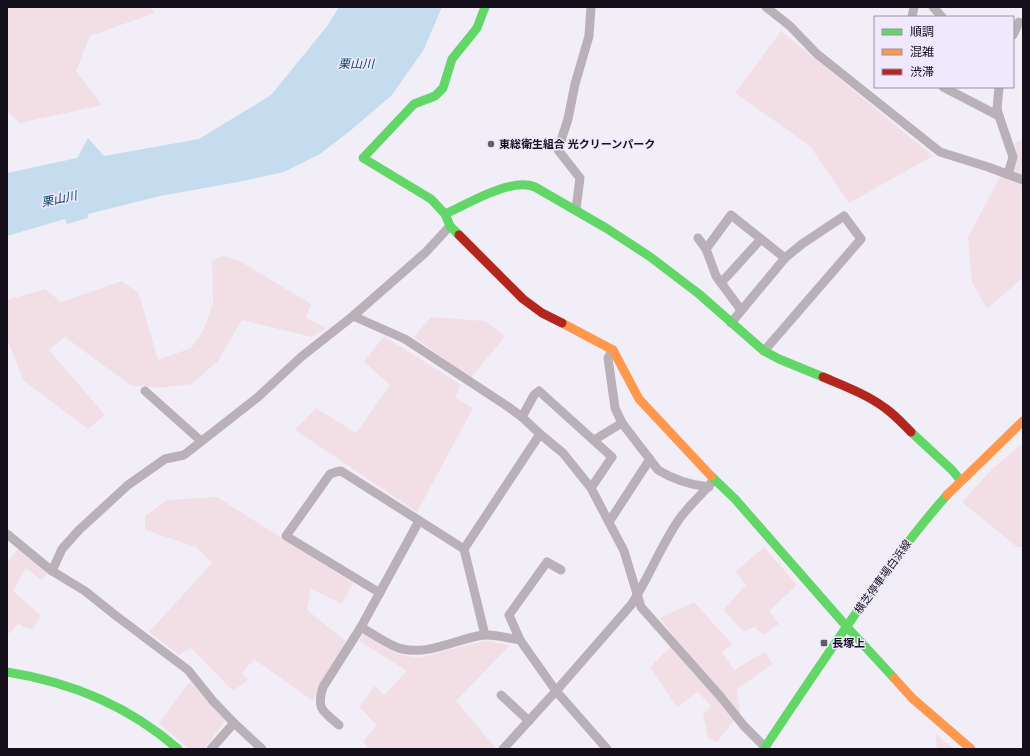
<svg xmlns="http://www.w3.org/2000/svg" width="1030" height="756" viewBox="0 0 1030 756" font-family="Roboto,'Noto Sans JP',sans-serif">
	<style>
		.green { fill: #f2dfe6 }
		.water { fill: #c5dcee }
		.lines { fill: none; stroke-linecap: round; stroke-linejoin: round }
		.street { stroke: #b9b0b8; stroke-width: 9 }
		.fast { stroke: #63d668; stroke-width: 9 }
		.slow { stroke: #ff974d; stroke-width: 9 }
		.jam { stroke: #b3261e; stroke-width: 9 }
		.poi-dot { fill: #615d68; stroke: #f0e9fd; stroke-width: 1.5 }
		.labels { text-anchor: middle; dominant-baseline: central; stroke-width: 3; stroke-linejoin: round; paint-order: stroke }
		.poi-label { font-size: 11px; font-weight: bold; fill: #140f1b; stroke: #f0e9fd; text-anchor: start }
		.street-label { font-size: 11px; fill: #140f1b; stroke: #f0e9fd }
		.water-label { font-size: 12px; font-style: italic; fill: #014361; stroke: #f0e9fd }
	</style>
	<rect width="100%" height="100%" fill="#f1eef8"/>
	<g class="green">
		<path d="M7 7H150L155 13 90 36 76 71 102 105 20 123 7 111Z"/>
		<path d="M781 31 933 156 849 203 810 146 735 93Z"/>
		<path d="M1023 139V277L987 309 972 282 968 237 1000 177 1016 161 1015 143Z"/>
		<path d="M222 256 238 260 311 304 306 318 326 328 312 337 242 320 218 361 192 384 157 388 130 385 65 337 49 350 105 415 88 429 24 381 7 339V300L45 289 61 302 122 281 139 294 158 360 191 348 203 331 213 303 212 261Z"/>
		<path d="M431 317 485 321 505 336 471 378 414 337Z"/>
		<path d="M384 336 461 385 455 397 473 408 417 512 295 430 316 408 356 433 390 385 364 362Z"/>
		<path d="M1023 443V547H1017L962 502 994 467Z"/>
		<path d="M217 497 353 583 342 604 311 589 307 610 346 641 313 701 254 659 242 673 248 680 233 691 191 648 179 655 149 632 212 563 196 547 145 530V516L167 500Z"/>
		<path d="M764 547 797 585 769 611 779 624 763 635 755 627 743 631 723 610 746 585 735 572Z"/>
		<path d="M19 548 48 573 41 580 26 568 13 591 41 616 32 630 18 624 10 633H7V562Z"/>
		<path d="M694 602 732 644 722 652 734 670 765 652 773 664 737 689 740 713 717 742 708 738 703 715 711 706 698 692 677 707 650 667 677 641 660 618Z"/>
		<path d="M364 633 399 654 420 658 466 645 487 641 510 645 456 701 495 747 494 749H369L363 741 377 725 359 707 375 686 384 695 407 671 359 641Z"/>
		<path d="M190 681 225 721 204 749H189L159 723Z"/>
		<path d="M935 733 954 749H937Z"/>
	</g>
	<path class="water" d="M339 7H442L423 51 391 96 350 131 320 154 284 172 238 182 160 196 88 214V218L67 224 65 219 7 236V173L77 158 88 138 104 156 199 139 271 95 328 25Z"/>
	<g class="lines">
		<g class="street">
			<path d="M766 7 790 26 817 54 940 152 988 167 1023 180"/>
			<path d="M933 7 942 17"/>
			<path d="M912 17 914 7"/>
			<path d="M1013 35 1019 22"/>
			<path d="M943 87 999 116"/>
			<path d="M999 87 997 109 999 116 1013 157 1008 174"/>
			<path d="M576 209 580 178 558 150 568 119 575 84 589 36 591 7"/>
			<path d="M698 238 706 249 716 276 741 310"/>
			<path d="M706 249 731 215 785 258"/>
			<path d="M721 283 761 239"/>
			<path d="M353 316 405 339 507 406 522 417 540 434 563 453 591 488 624 551 641 607 720 696 744 726 765 747"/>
			<path d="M731 323 785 258 802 244 844 216 861 239 764 351"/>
			<path d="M613 350 608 358 615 408 622 423 658 470C674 480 690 485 709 487"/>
			<path d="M145 391 201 441"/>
			<path d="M522 417 534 395 539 391 612 457 591 488"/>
			<path d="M594 440 622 423"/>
			<path d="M609 522 650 459"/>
			<path d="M7 534 52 571 85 591 115 615 188 670 213 701 234 723 262 749"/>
			<path d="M464 549 540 434"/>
			<path d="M561 570 547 562 509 615 520 640 556 691 607 749"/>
			<path d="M52 571 62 549 79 530 128 485 165 459 184 455 258 397 301 357 353 316 426 252 450 226"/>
			<path d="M380 593 286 536 330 474 336 472 341 471 464 549 485 635"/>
			<path d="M361 627C371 633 392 647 402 649 430 655 456 639 483 635 496 634 507 638 520 640"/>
			<path d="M501 695 529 721"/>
			<path d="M339 725C323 711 316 710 323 687L361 627 419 521"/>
			<path d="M211 749 234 723"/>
			<path d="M503 749 556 691 631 605C648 579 659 550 676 524 686 507 703 495 714 479"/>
		</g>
		<g class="fast">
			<path d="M445 214C468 204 511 177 535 187L606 228 649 256 699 294 764 351 779 359 823 377"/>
			<path d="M459 235 450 226 445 214 431 199 363 158 414 104 435 96 443 88 452 59 477 28 485 7"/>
			<path d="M911 432 952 470 961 481"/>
			<path d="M711 476 735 499 847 627 894 678"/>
			<path d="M7 672C71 682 129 706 178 749"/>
			<path d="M764 749C794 703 825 658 856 613 885 572 914 532 947 495"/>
		</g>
		<g class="slow">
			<path d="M562 323 613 350 639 399 711 476"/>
			<path d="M947 495 1023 421"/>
			<path d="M894 678 912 698 971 749"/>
		</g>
		<g class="jam">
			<path d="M459 235 523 299 542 313 562 323"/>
			<path d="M823 377C844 386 866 394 885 408 895 415 903 424 911 432"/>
		</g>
	</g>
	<g class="poi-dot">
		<circle cx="491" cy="144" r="4"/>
		<rect x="820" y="639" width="8" height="8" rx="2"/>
	</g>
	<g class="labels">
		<g class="poi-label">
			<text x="499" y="144">東総衛生組合 光クリーンパーク</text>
			<text x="832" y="643">長塚上</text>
		</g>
		<g class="street-label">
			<text transform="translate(883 577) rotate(-54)">横芝停車場白浜線</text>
		</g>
		<g class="water-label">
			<text x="356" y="64">栗山川</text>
			<text transform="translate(59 199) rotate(-12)">栗山川</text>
		</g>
	</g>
	<rect width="1030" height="756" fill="none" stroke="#140f1b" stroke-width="16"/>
	<rect x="874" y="16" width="140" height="72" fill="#f0e9fd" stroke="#9892a3"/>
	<rect x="882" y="29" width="20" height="6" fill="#63d668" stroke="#9892a3"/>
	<text x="910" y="36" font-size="12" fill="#140f1b">順調</text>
	<rect x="882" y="49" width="20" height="6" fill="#ff974d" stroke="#9892a3"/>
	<text x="910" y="56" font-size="12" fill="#140f1b">混雑</text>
	<rect x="882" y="69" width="20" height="6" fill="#b3261e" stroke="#9892a3"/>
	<text x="910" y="76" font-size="12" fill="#140f1b">渋滞</text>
</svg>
